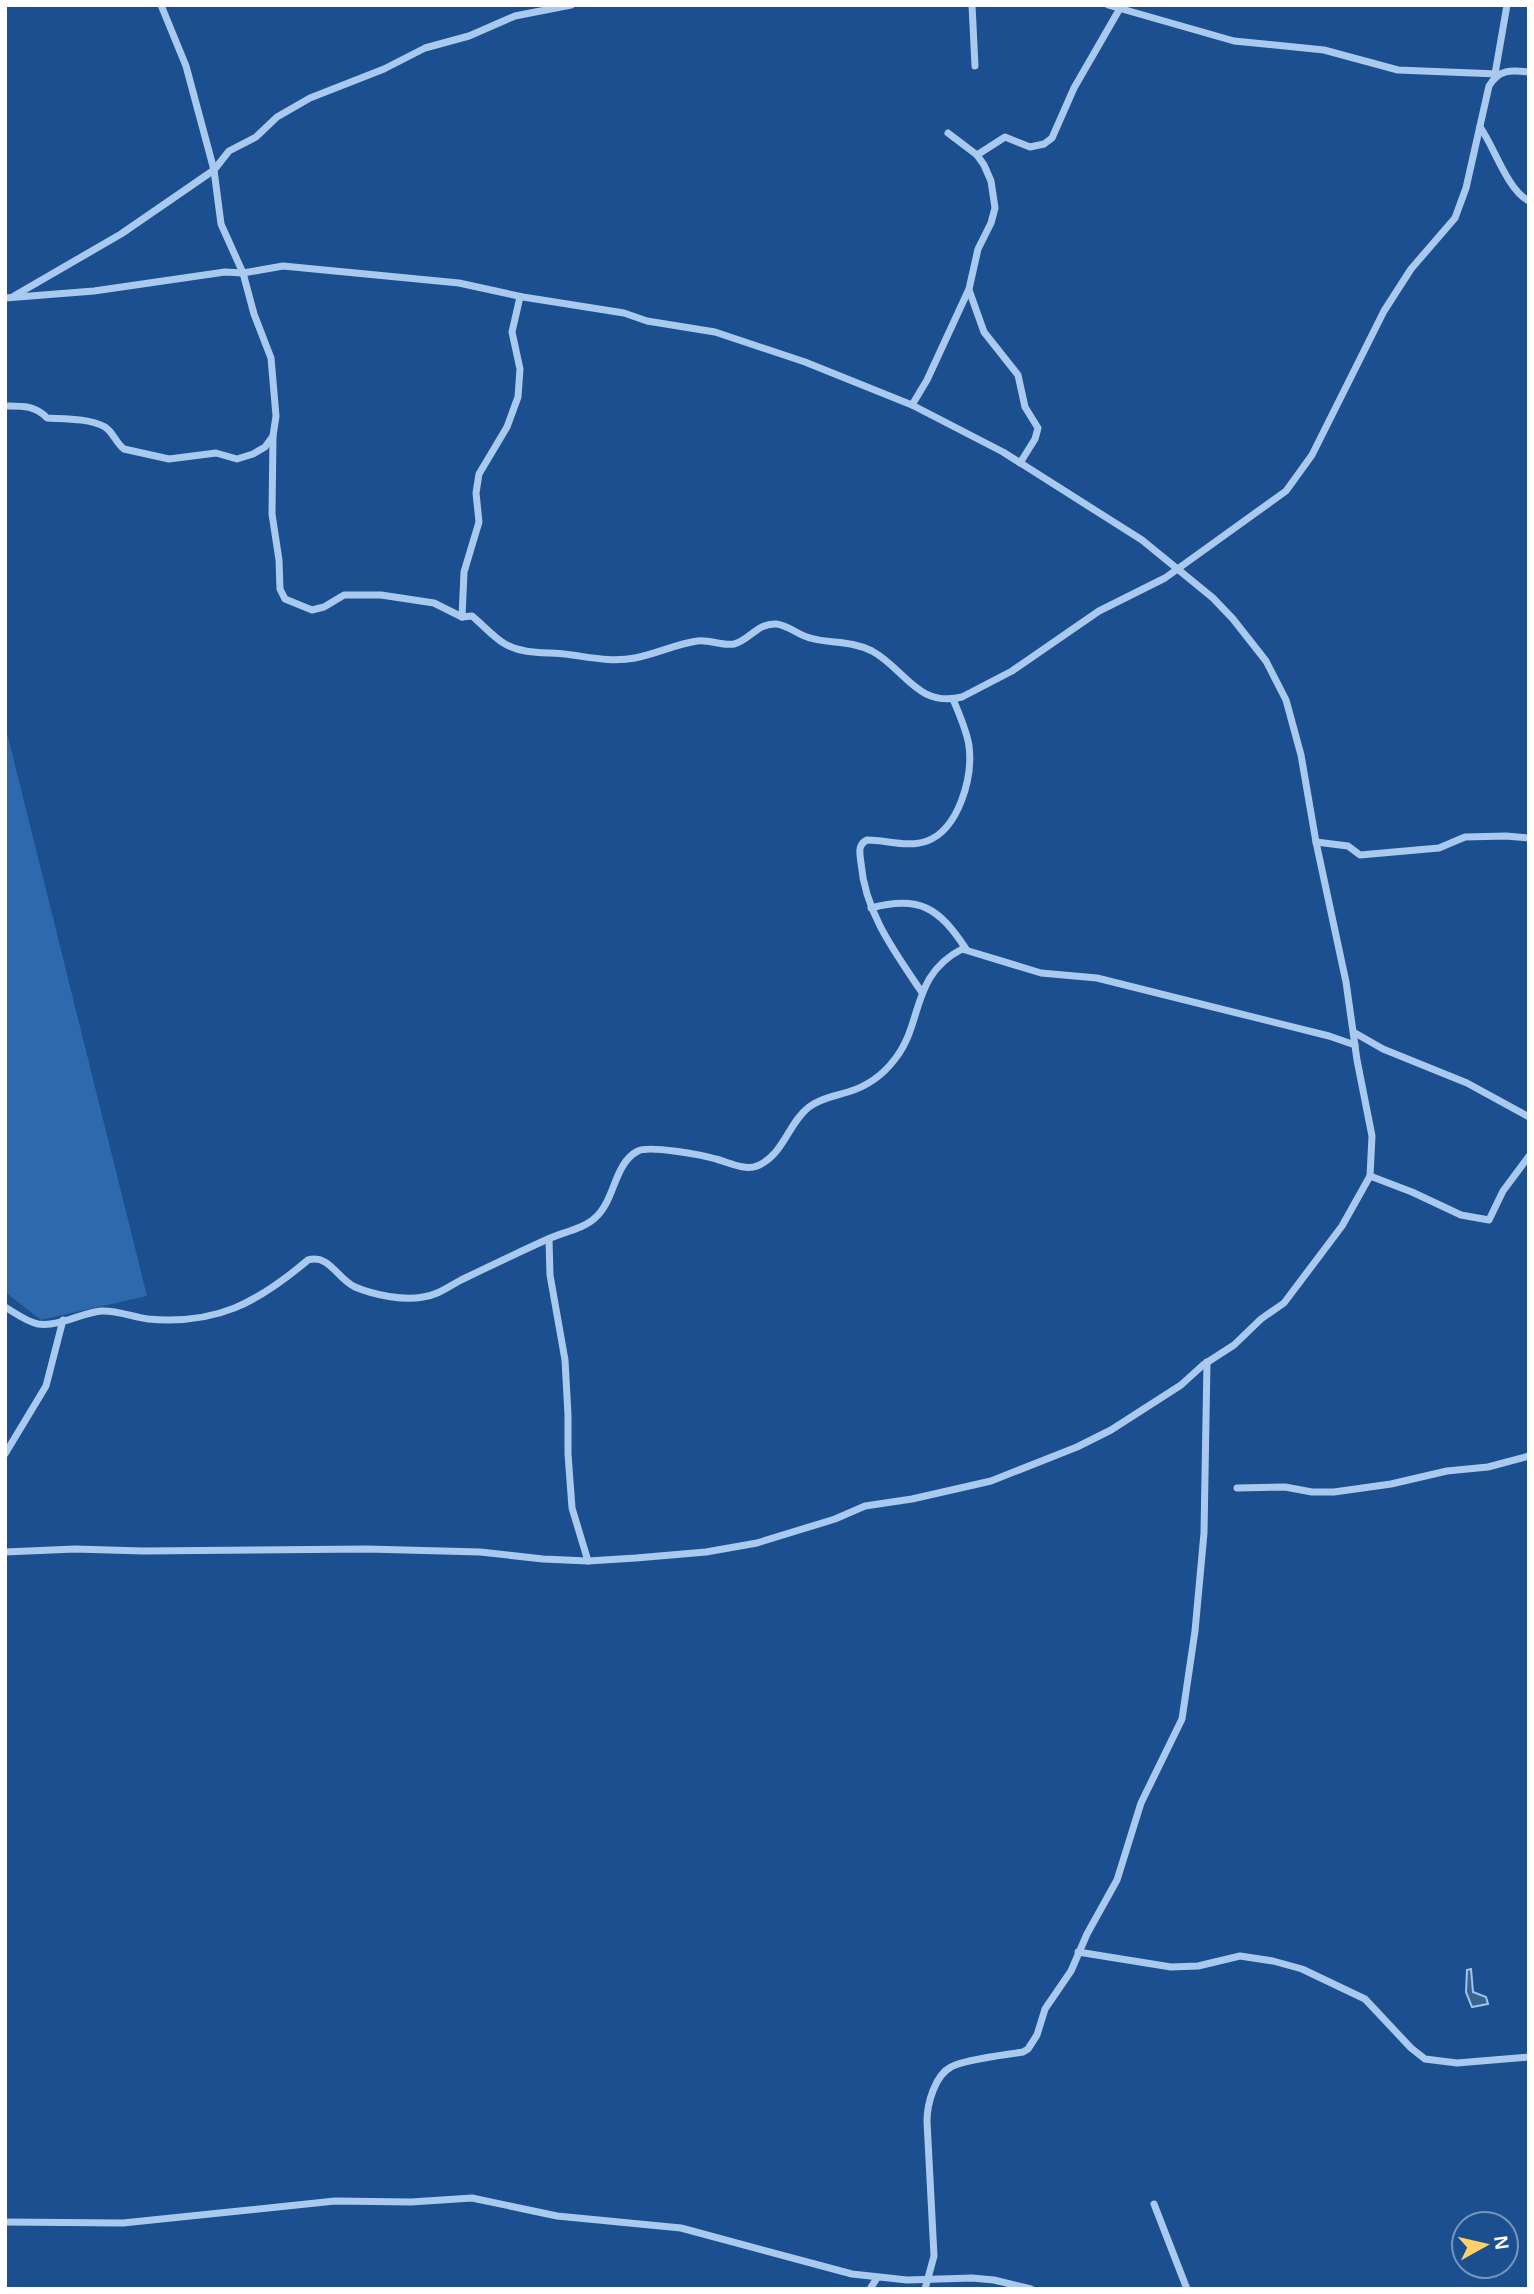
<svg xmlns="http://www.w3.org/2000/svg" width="1534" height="2294" viewBox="0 0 1534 2294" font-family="Arial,sans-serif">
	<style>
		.green { fill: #2e69ad }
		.water { fill: #3c6290; stroke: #9cc4f0; stroke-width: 2 }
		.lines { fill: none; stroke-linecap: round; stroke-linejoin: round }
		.minor { stroke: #a9c9ee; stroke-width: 7 }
	</style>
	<rect width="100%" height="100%" fill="#1b4f8f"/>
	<path class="green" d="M5 725 147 1296 41 1320 5 1292Z"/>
	<path class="water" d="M1471 1969 1473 1992 1486 1997 1488 2004 1472 2007 1466 1992 1467 1970Z"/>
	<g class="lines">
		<g class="minor">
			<path d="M972 5 975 66"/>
			<path d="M1108 5 1234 41 1324 50 1398 70 1498 74"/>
			<path d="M1495 74 1507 5"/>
			<path d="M1480 127C1494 146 1507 190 1529 201"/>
			<path d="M977 155 1005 137 1030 147 1044 144 1052 138 1074 88 1119 10"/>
			<path d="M969 290 984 332 1018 375 1025 407 1038 428 1035 439 1020 463"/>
			<path d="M14 296 121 234 214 170 229 151 256 137 277 117 310 98 384 69 425 48 469 36 515 16 571 5"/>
			<path d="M5 298 94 291 225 272 243 273 283 266 459 283 523 297 624 313 647 321 715 332 805 362 912 405 1003 452 1142 540 1213 598 1233 619 1266 661 1286 700 1301 755 1316 842 1346 982 1357 1060 1372 1136 1370 1176 1342 1226 1284 1303 1261 1319 1234 1345 1203 1365 1181 1385 1111 1430 1077 1447 991 1481 912 1499 865 1506 835 1519 757 1543 706 1552 636 1558 588 1561 543 1559 480 1552 367 1549 143 1551 75 1549 5 1552"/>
			<path d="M912 405 927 380 969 289 978 249 991 223 995 208 991 181 984 165 977 155 948 133"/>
			<path d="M5 406C21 406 35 405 47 418 65 419 88 418 105 427 113 432 116 443 124 449L169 459 216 453 237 459 253 454 265 447 273 436 276 416 271 358 254 314 243 273 221 224 214 170 186 66 161 5"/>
			<path d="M273 436 272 514 279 560 280 589 285 599 312 610 324 607 344 595H381L434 603 462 617 472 616C483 625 493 637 505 644 527 656 549 651 572 655 594 658 613 662 635 658 656 654 676 644 697 641 709 639 721 646 734 644 750 640 757 623 776 624 788 625 798 635 810 638 831 644 850 640 872 651 904 668 917 708 962 697L1012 671 1099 611 1165 578 1286 491 1312 455 1384 311 1411 269 1455 218 1466 188 1489 86C1499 69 1511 70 1529 72"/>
			<path d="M462 617 464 572 479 522 476 493 479 474 507 427 518 397 520 369 512 332 520 297"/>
			<path d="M1316 842 1348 846 1360 855 1439 848 1465 837 1506 836 1529 838"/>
			<path d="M871 908C920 895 939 908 966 949"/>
			<path d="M921 991C894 951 865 912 861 863 860 854 857 845 867 840 887 840 908 848 927 841 959 829 973 777 969 746 967 731 959 714 953 699"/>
			<path d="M1355 1033 1383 1049 1467 1083 1529 1117"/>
			<path d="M1370 1176 1412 1192 1461 1215 1489 1220 1503 1191 1529 1156"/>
			<path d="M549 1239 550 1275 565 1360 568 1415V1454L572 1508 588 1561"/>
			<path d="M5 1307C15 1313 27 1322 38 1324 59 1327 81 1313 101 1311 117 1310 132 1317 148 1319 217 1325 257 1303 308 1260 330 1254 337 1279 355 1287 374 1295 404 1301 423 1297 438 1295 448 1287 461 1280 490 1266 519 1252 548 1239 563 1232 584 1229 596 1217 615 1200 614 1163 638 1151 649 1145 702 1155 716 1159 728 1162 745 1171 757 1166 784 1155 788 1123 809 1107 821 1098 835 1096 848 1092 868 1086 883 1075 895 1059 924 1022 910 976 962 949L1041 973 1097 978 1329 1036 1355 1045"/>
			<path d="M5 1454 46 1386 63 1320"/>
			<path d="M1237 1488 1285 1487 1312 1492H1334L1391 1484 1447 1471 1488 1467 1529 1456"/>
			<path d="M1078 1952 1171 1967 1198 1966 1240 1956 1273 1961 1302 1969 1365 1999 1411 2048 1425 2059 1457 2063 1529 2057"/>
			<path d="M1154 2204 1187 2289"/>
			<path d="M5 2222 123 2223 335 2201 411 2202 472 2198 557 2216 681 2228 852 2274 907 2280 972 2278 994 2280 1031 2289"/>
			<path d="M870 2289 877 2278"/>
			<path d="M925 2289 934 2256 927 2121C927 2104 935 2075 951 2067 966 2059 1006 2055 1023 2052L1028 2049 1037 2035 1045 2009 1071 1971 1087 1934 1117 1880 1141 1803 1182 1719 1195 1631 1204 1533 1207 1362"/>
		</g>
	</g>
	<rect width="1534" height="2294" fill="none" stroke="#ffffff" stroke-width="14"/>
	<g transform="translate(1485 2245) rotate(82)"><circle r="33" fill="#1b4f8f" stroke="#7695bc" stroke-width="2"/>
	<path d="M0-5L12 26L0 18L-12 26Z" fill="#ffd166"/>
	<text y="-10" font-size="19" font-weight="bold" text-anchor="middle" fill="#ffffff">N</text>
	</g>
</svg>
